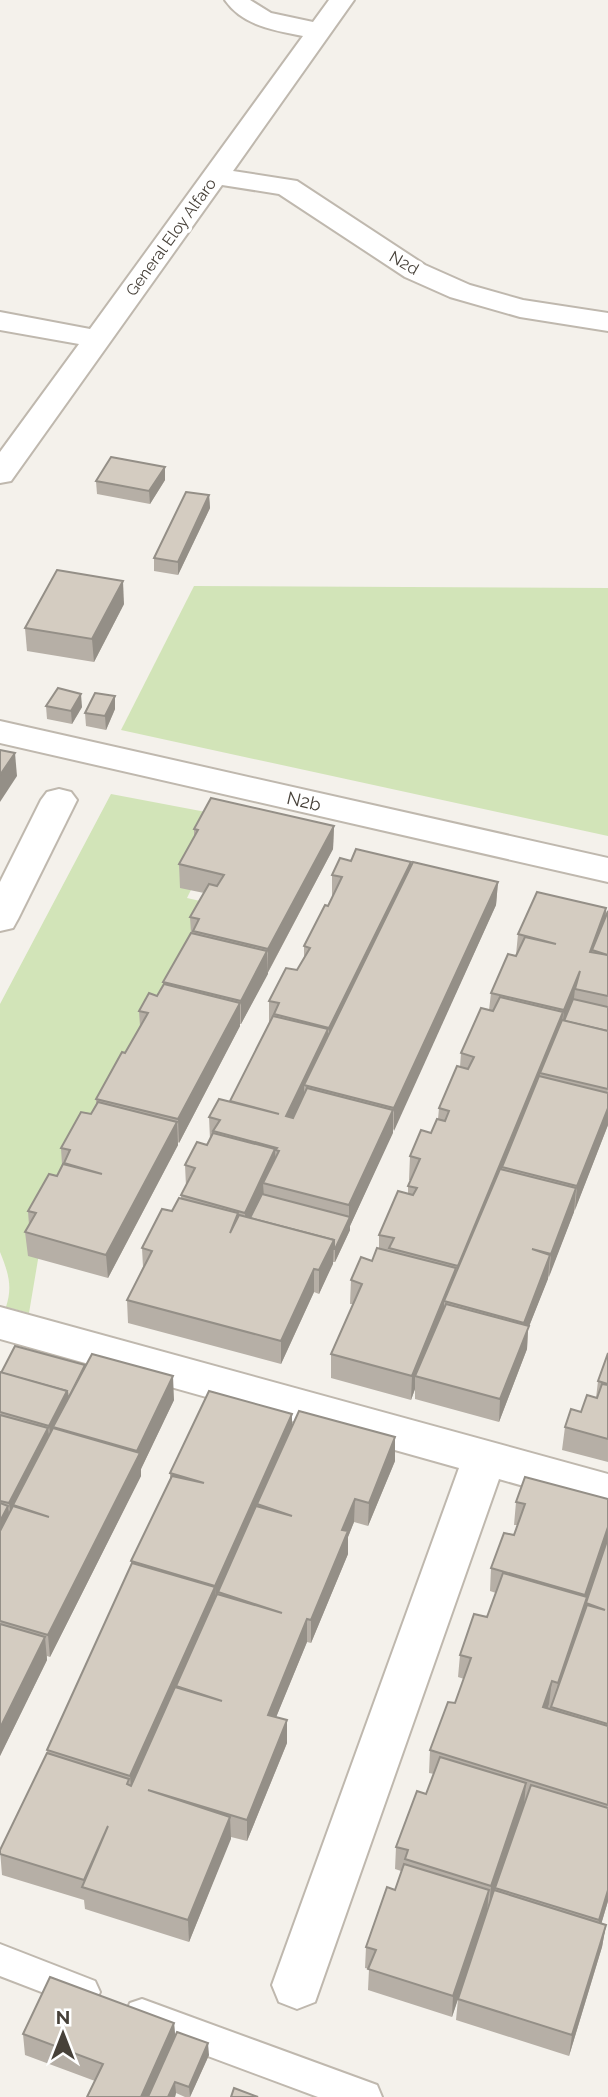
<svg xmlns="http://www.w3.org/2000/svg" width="608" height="2097" viewBox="0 0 608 2097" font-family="Raleway,sans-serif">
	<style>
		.green { fill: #d2e4b8 }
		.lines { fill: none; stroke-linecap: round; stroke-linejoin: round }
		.service-casing { stroke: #bfb8ae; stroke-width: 4 }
		.minor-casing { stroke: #bfb8ae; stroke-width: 4 }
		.service { fill: #fff; fill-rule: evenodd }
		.minor { fill: #fff; fill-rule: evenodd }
		.wall { fill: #b6afa6 }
		.shaded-wall { fill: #948f87 }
		.building { fill: #d4ccc1; stroke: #948f87; stroke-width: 2 }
		.labels { text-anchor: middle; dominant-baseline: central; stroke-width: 7; stroke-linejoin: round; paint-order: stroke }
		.far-street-label { font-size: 16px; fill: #474139; stroke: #fff }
		.street-label { font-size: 18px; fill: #474139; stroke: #fff }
	</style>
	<rect width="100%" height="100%" fill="#f4f1eb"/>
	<g class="green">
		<path d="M194 586 608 588V836L121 730Z"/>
		<path d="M111 794 227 816 187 898 209 903 46 1212 29 1313 6 1307C13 1286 8 1272 0 1252V1004Z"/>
	</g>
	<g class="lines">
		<g class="service-casing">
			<g id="service">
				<path d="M0 1944 95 1981 100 1992 95 2003 83 2008 0 1976Z"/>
				<path d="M142 1999 377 2085 382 2097H318L130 2027 125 2015 130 2003Z"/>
			</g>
		</g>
		<g class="minor-casing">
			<g id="minor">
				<path d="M225 0H250L271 13 313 22 329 0H354L233 171 297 181 425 265 470 285 523 300 608 313V331L520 317 450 297 405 277 279 194 222 185 11 481 0 483V452L79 344 0 330V312L90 329 303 36C274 30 243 26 225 0Z"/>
				<path d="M0 721 608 858V882L0 743Z"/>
				<path d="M59 789 71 792 77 800 18 919 13 928 0 931V882L41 800 47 792Z"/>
				<path d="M0 1307 608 1474V1510L499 1479 315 2002 297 2009 279 2002 272 1985 459 1468 0 1339Z"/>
			</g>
		</g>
		<use href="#service" class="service"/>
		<use href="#minor" class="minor"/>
	</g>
	<g class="wall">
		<path d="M165 480 150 504 97 494 96 481Z"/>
		<path d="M209 495 210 508 178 575 154 571V558Z"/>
		<path d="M124 604 94 662 27 651 25 628Z"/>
		<path d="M115 696V709L106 730 86 726 85 713Z"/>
		<path d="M46 706 82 707 72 724 47 719Z"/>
		<path d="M334 826 333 849 241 1024H240V1026L179 1143 178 1142V1145L108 1278 28 1256 25 1232 29 1225 28 1211 57 1176 62 1165 61 1148 91 1114 96 1104V1099L125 1053 140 1026 139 1011 157 996 164 985 163 982 191 933 190 917 204 893 180 888 179 864 194 838V829Z"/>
		<path d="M351 861 411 862V867L498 882 496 905 393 1131 350 1226V1230L335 1262H333L319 1294 314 1292 281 1364 128 1323 127 1300 143 1267 142 1248 172 1211 181 1199V1195L186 1186 185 1165 207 1145 210 1139 209 1117 230 1102 269 1023V1001L297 970 304 959V946L332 898V875Z"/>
		<path d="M606 908V917L608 911V1125L528 1329 527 1349 499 1422 415 1399V1389L411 1400 331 1378V1354L353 1304H350L351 1280 372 1261 379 1249V1235L408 1193V1186L410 1180H409L410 1156 431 1133 438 1119 439 1108 460 1067 461 1053 489 1010 491 993 516 955 518 934Z"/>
		<path d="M608 1353V1462L562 1450 565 1427 596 1398 598 1381Z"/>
		<path d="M0 1372 174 1400 141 1469V1476L50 1657 47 1656V1660L0 1756Z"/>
		<path d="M292 1426 395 1437V1461L368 1526 354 1522 348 1537V1554L311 1643 307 1642 276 1717 287 1720V1743L247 1841 231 1837 189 1942 85 1909 84 1900 2 1875 0 1850 47 1753V1750L132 1565 131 1561 170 1479V1473Z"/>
		<path d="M608 1499V1901L601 1924 606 1925 602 1947 569 2056 456 2020 458 1999 488 1908 487 1907V1912L452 2017 368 1990 369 1969 365 1968 366 1947 395 1890 401 1871 395 1869 396 1847 426 1794 434 1774 429 1773 430 1750 455 1703 464 1679 458 1677 460 1655 487 1617 496 1593 490 1591 491 1568 514 1535 518 1525H514L516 1502Z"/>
		<path d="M174 2023 175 2037 209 2055 190 2097H185L176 2093 175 2097H87L95 2081 25 2055 23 2034Z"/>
	</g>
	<g class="shaded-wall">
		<path d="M165 467V480L150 504 149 491Z"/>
		<path d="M209 495 210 508 178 575V562Z"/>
		<path d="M123 581 124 604 94 662 92 639Z"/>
		<path d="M81 694 82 707 72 724 71 711Z"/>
		<path d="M115 696V709L106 730 105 716Z"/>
		<path d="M15 753 17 776 0 802V775Z"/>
		<path d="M334 826 333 849 268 972V949Z"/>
		<path d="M411 862 410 885 329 1051V1028Z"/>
		<path d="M498 882 496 905 394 1131V1108Z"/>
		<path d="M606 908 604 932 592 950 590 969V952Z"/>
		<path d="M267 951 268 974 241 1024V1001Z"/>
		<path d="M580 971 575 989 573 1007 562 1030 564 1010Z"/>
		<path d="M240 1003V1026L179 1143 178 1119Z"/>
		<path d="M563 1012 562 1029 540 1073 539 1089 502 1167 501 1182 456 1289 458 1266Z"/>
		<path d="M328 1029V1053L304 1085V1103L286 1140V1116Z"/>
		<path d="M608 1108V1125L575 1210 577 1186Z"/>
		<path d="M393 1110V1133L350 1226V1230L335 1262V1249L349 1219V1205Z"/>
		<path d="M177 1122 178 1145 108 1278 106 1255Z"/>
		<path d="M275 1149 276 1173 263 1183 264 1198 246 1236 245 1213Z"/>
		<path d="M576 1188 574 1212 549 1277 551 1254Z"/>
		<path d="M334 1240 333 1264 319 1294V1270Z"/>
		<path d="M550 1255 548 1279 528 1329 527 1349 499 1422 500 1399 522 1343 524 1323Z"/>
		<path d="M456 1268 455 1292 444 1301V1319L415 1376V1389L411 1400 412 1376Z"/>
		<path d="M314 1269V1292L281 1364V1341Z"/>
		<path d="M173 1376 174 1400 141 1469V1476L50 1657 48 1635 137 1458V1451Z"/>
		<path d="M67 1391 69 1414 53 1427 55 1443 52 1449 49 1426Z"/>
		<path d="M292 1414V1437L257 1504V1515L218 1592V1603L216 1608 215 1586Z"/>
		<path d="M48 1428 51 1451 13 1505 15 1520 12 1526 9 1503Z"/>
		<path d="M395 1437V1461L368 1526 369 1503Z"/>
		<path d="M355 1499 354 1522 348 1537V1554L311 1643V1620L342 1530Z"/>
		<path d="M8 1506 11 1528 0 1549V1521Z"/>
		<path d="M608 1527V1541L586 1606 555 1705 558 1683 583 1609 585 1595Z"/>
		<path d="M215 1587 216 1610 176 1686 177 1698 132 1798 130 1776Z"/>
		<path d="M307 1619V1642L268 1737V1715Z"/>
		<path d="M45 1637 47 1660 0 1756V1728Z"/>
		<path d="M552 1681 549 1704 540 1729 543 1707Z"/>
		<path d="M287 1720V1743L247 1841V1820Z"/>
		<path d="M526 1783 524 1805 489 1908 491 1886Z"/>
		<path d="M230 1817 231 1839 189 1942 188 1920Z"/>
		<path d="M489 1890 487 1912 452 2017 453 1996Z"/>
		<path d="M608 1890V1901L596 1942 599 1920Z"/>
		<path d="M606 1925 602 1947 569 2056 572 2035Z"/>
		<path d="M174 2023 176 2044 152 2097H141Z"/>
		<path d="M208 2043 209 2055 190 2097 189 2087Z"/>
		<path d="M175 2082 176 2093 175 2097H168Z"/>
	</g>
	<g class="building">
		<path d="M111 457 165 467 149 491 96 481Z"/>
		<path d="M186 492 209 495 178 562 154 558Z"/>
		<path d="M57 570 123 581 92 639 25 628Z"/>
		<path d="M58 688 81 694 71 711 46 706Z"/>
		<path d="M95 693 115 696 105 716 85 713Z"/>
		<path d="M0 750 15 753 0 775Z"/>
		<path d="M211 798 334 826 268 949 193 931 199 919 190 917 209 884 217 886 224 875 179 864 198 830 194 829Z"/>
		<path d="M356 849 411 862 329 1028 274 1014 279 1003 269 1001 286 968 297 970 310 948 304 946 325 905 328 906 342 877 332 875 340 858 351 861Z"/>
		<path d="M413 862 498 882 394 1108 304 1085Z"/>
		<path d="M537 892 606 908 590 952 608 955V996L575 989 580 971 564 1010 491 993 508 954 516 956 525 937 556 944 518 934Z"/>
		<path d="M608 911V955L592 950Z"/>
		<path d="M191 933 267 951 241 1001 163 982Z"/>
		<path d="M164 984 240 1003 178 1119 96 1099 122 1052 125 1053 148 1013 139 1011 149 993 157 996Z"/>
		<path d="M500 997 563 1012 458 1266 389 1248 394 1238 379 1235 398 1191 413 1195 417 1188 408 1186 420 1159 410 1156 421 1130 431 1133 437 1119 445 1121 449 1111 439 1108 457 1066 468 1069 474 1057 461 1053 481 1008 493 1011Z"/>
		<path d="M573 999 608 1007V1031L564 1021Z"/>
		<path d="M273 1016 328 1029 286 1116 293 1118 307 1088 393 1110 349 1205 263 1183 279 1151 275 1150 277 1148 213 1131 220 1120 209 1117 219 1099 279 1114 230 1101Z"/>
		<path d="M562 1020 608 1031V1089L540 1073Z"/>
		<path d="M539 1076 608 1093V1108L577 1186 502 1167Z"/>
		<path d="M98 1102 177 1122 106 1255 25 1232 36 1213 28 1211 49 1174 57 1176 63 1164 102 1174 64 1163 70 1150 61 1148 81 1112 91 1114Z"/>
		<path d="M213 1133 275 1149 245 1213 181 1195 195 1168 185 1165 197 1142 207 1145Z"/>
		<path d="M500 1169 576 1188 551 1254 532 1249 550 1255 524 1323 444 1301Z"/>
		<path d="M262 1194 350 1217 335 1249H334V1240L250 1218Z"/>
		<path d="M179 1198 238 1213 230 1233 239 1215 334 1240 319 1270 314 1269 281 1341 127 1300 152 1251 142 1248 162 1209 172 1211Z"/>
		<path d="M377 1248 456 1268 412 1376 331 1354 362 1284 351 1280 361 1257 372 1261Z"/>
		<path d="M446 1304 529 1326 500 1399 415 1376Z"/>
		<path d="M15 1346 85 1365 68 1399 67 1391 1 1373Z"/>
		<path d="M608 1353V1384L598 1381Z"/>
		<path d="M92 1354 173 1376 137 1451 53 1427Z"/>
		<path d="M0 1372 67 1391 49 1426 0 1412Z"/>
		<path d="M602 1384 608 1385V1439L565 1427 571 1409 581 1412 587 1395 597 1398Z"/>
		<path d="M209 1391 292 1414 215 1586 131 1561 172 1476 204 1483 170 1473Z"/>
		<path d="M299 1411 395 1437 369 1503 355 1499 342 1530 348 1531 311 1620 307 1619 268 1715 287 1720 247 1820 148 1790 230 1817 188 1920 82 1887 108 1826 84 1880 0 1854V1850L47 1753 129 1779 127 1784 131 1786 175 1687 222 1701 176 1686 217 1594 282 1613 218 1592 256 1506 292 1516 257 1504Z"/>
		<path d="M0 1415 48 1428 9 1503 0 1501Z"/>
		<path d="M53 1428 140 1453 48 1635 0 1621V1531L13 1506 49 1517 13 1505Z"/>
		<path d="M525 1477 608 1499V1527L585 1595 491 1568 504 1533 514 1535 525 1504 516 1502Z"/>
		<path d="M0 1503 8 1506 0 1521Z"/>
		<path d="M608 1538V1724L551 1707 587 1605 605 1610 586 1603Z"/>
		<path d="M132 1563 215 1587 130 1776 47 1750Z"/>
		<path d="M503 1573 587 1597 558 1683 552 1681 543 1707 608 1726V1805L430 1750 448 1702 455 1703 471 1658 460 1655 474 1614 487 1617Z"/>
		<path d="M0 1624 45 1637 0 1728Z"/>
		<path d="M440 1757 526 1783 491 1886 405 1859 408 1850 396 1847 417 1791 426 1794Z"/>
		<path d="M531 1785 608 1808V1890L599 1920 495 1888Z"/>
		<path d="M404 1864 489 1890 453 1996 368 1969 376 1950 366 1947 387 1887 395 1890Z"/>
		<path d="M494 1890 606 1925 572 2035 458 1999Z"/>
		<path d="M50 1977 174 2023 141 2097H87L103 2064 23 2034Z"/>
		<path d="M177 2032 208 2043 189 2087 175 2082 168 2097H148Z"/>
		<path d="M234 2088 258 2097H231Z"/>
	</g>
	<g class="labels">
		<g class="far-street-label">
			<text transform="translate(171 237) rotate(-54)">General Eloy Alfaro</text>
			<text transform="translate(404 263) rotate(30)">N2d</text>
		</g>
		<g class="street-label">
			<text transform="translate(304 801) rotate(13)">N2b</text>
		</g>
	</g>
	<g transform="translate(63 2034)" stroke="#ffffff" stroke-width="5" paint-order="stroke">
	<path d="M0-5L12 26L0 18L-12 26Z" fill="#474139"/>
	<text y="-10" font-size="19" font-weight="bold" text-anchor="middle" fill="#474139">N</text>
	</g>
</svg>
